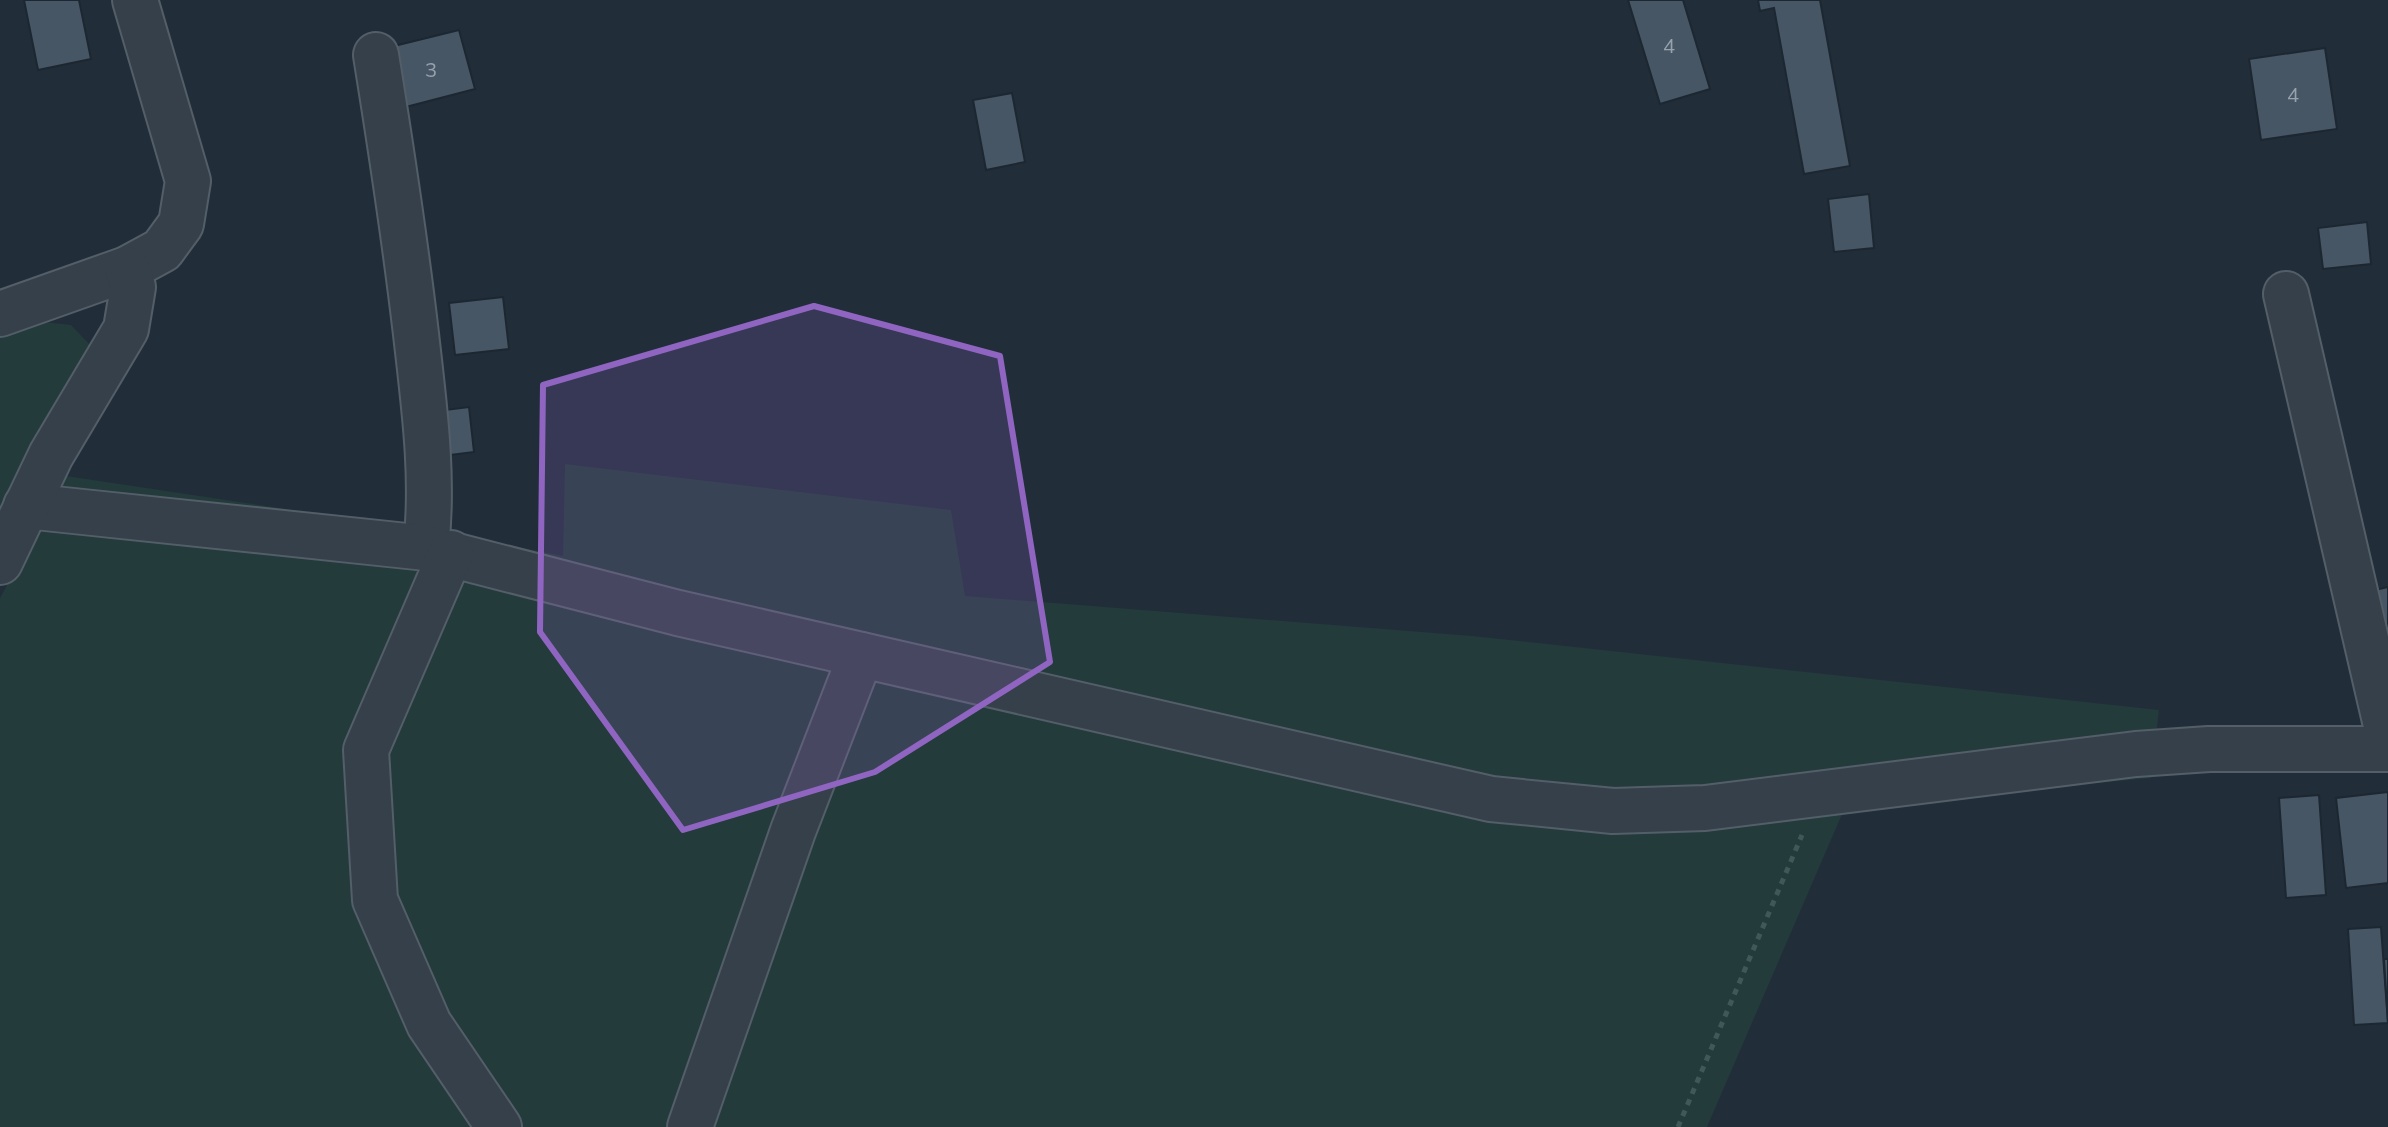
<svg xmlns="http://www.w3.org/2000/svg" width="2388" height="1127" viewBox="0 0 2388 1127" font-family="Mulish,sans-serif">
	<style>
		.green { fill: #233b3b }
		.building { fill: #475664; stroke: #1c2731; stroke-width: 2 }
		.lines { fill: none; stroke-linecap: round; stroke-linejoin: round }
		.minor-casing { stroke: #535e68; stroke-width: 48 }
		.path { stroke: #415858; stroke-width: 5; stroke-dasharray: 6 6; stroke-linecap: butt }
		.minor { stroke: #35404a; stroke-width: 44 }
		.marked { fill: #9065c2; fill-opacity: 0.2; stroke: #9065c2; stroke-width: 6; stroke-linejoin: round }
		.labels { text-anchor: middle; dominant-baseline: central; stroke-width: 8; stroke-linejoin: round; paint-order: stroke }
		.number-label { font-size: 20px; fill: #96a2ae }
	</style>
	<rect width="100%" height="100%" fill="#212e3a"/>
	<g class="green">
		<path d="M44 322 71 325 91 346 0 541V337Z"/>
		<path d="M565 464 951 510 965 596 1472 636 2159 710 2151 778 1846 805 1707 1127H0V598L66 476 452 534 563 556Z"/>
	</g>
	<g class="building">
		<path d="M24 0H79L91 59 38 70Z"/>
		<path d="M1628 0H1683L1710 89 1660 104Z"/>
		<path d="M1758 0H1820L1850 166 1804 174 1774 8 1760 11Z"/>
		<path d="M459 30 475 89 402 108 386 48Z"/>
		<path d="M2325 48 2337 129 2261 140 2249 59Z"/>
		<path d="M1012 93 1025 162 986 170 973 100Z"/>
		<path d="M1869 194 1874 248 1834 252 1828 199Z"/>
		<path d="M2367 222 2371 264 2323 269 2318 228Z"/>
		<path d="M503 297 509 349 455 355 449 303Z"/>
		<path d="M469 407 474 452 442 456 437 411Z"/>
		<path d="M2388 587V649L2375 590Z"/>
		<path d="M2388 792V883L2346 888 2336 798Z"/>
		<path d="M2319 795 2326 895 2286 898 2279 798Z"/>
		<path d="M2381 927 2388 1023 2354 1025 2348 929Z"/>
		<path d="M2384 959H2388V1023Z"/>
	</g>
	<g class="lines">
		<g class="minor-casing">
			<g id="minor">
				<path d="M376 55C391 148 405 240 416 334 424 405 434 476 426 548"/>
				<path d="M2286 294 2388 734"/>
				<path d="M0 314 127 269 162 250 181 224 188 181 135 0"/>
				<path d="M26 506 426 548 678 613 1491 799 1613 811 1705 808 2136 754 2209 749H2388"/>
				<path d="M451 553 366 750 375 900 429 1024 499 1127"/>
				<path d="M0 562 51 455 126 329 133 287 127 269"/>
				<path d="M690 1127 793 831 861 655"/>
			</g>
		</g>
		<path class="path" d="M1678 1127 1802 835"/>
		<use href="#minor" class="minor"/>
	</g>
	<path class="marked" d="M814 306 1000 356 1050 662 875 772 683 830 540 632 543 385Z"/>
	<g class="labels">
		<g class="number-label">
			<text x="1669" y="45">4</text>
			<text x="431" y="69">3</text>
			<text x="2293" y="94">4</text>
		</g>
	</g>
</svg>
